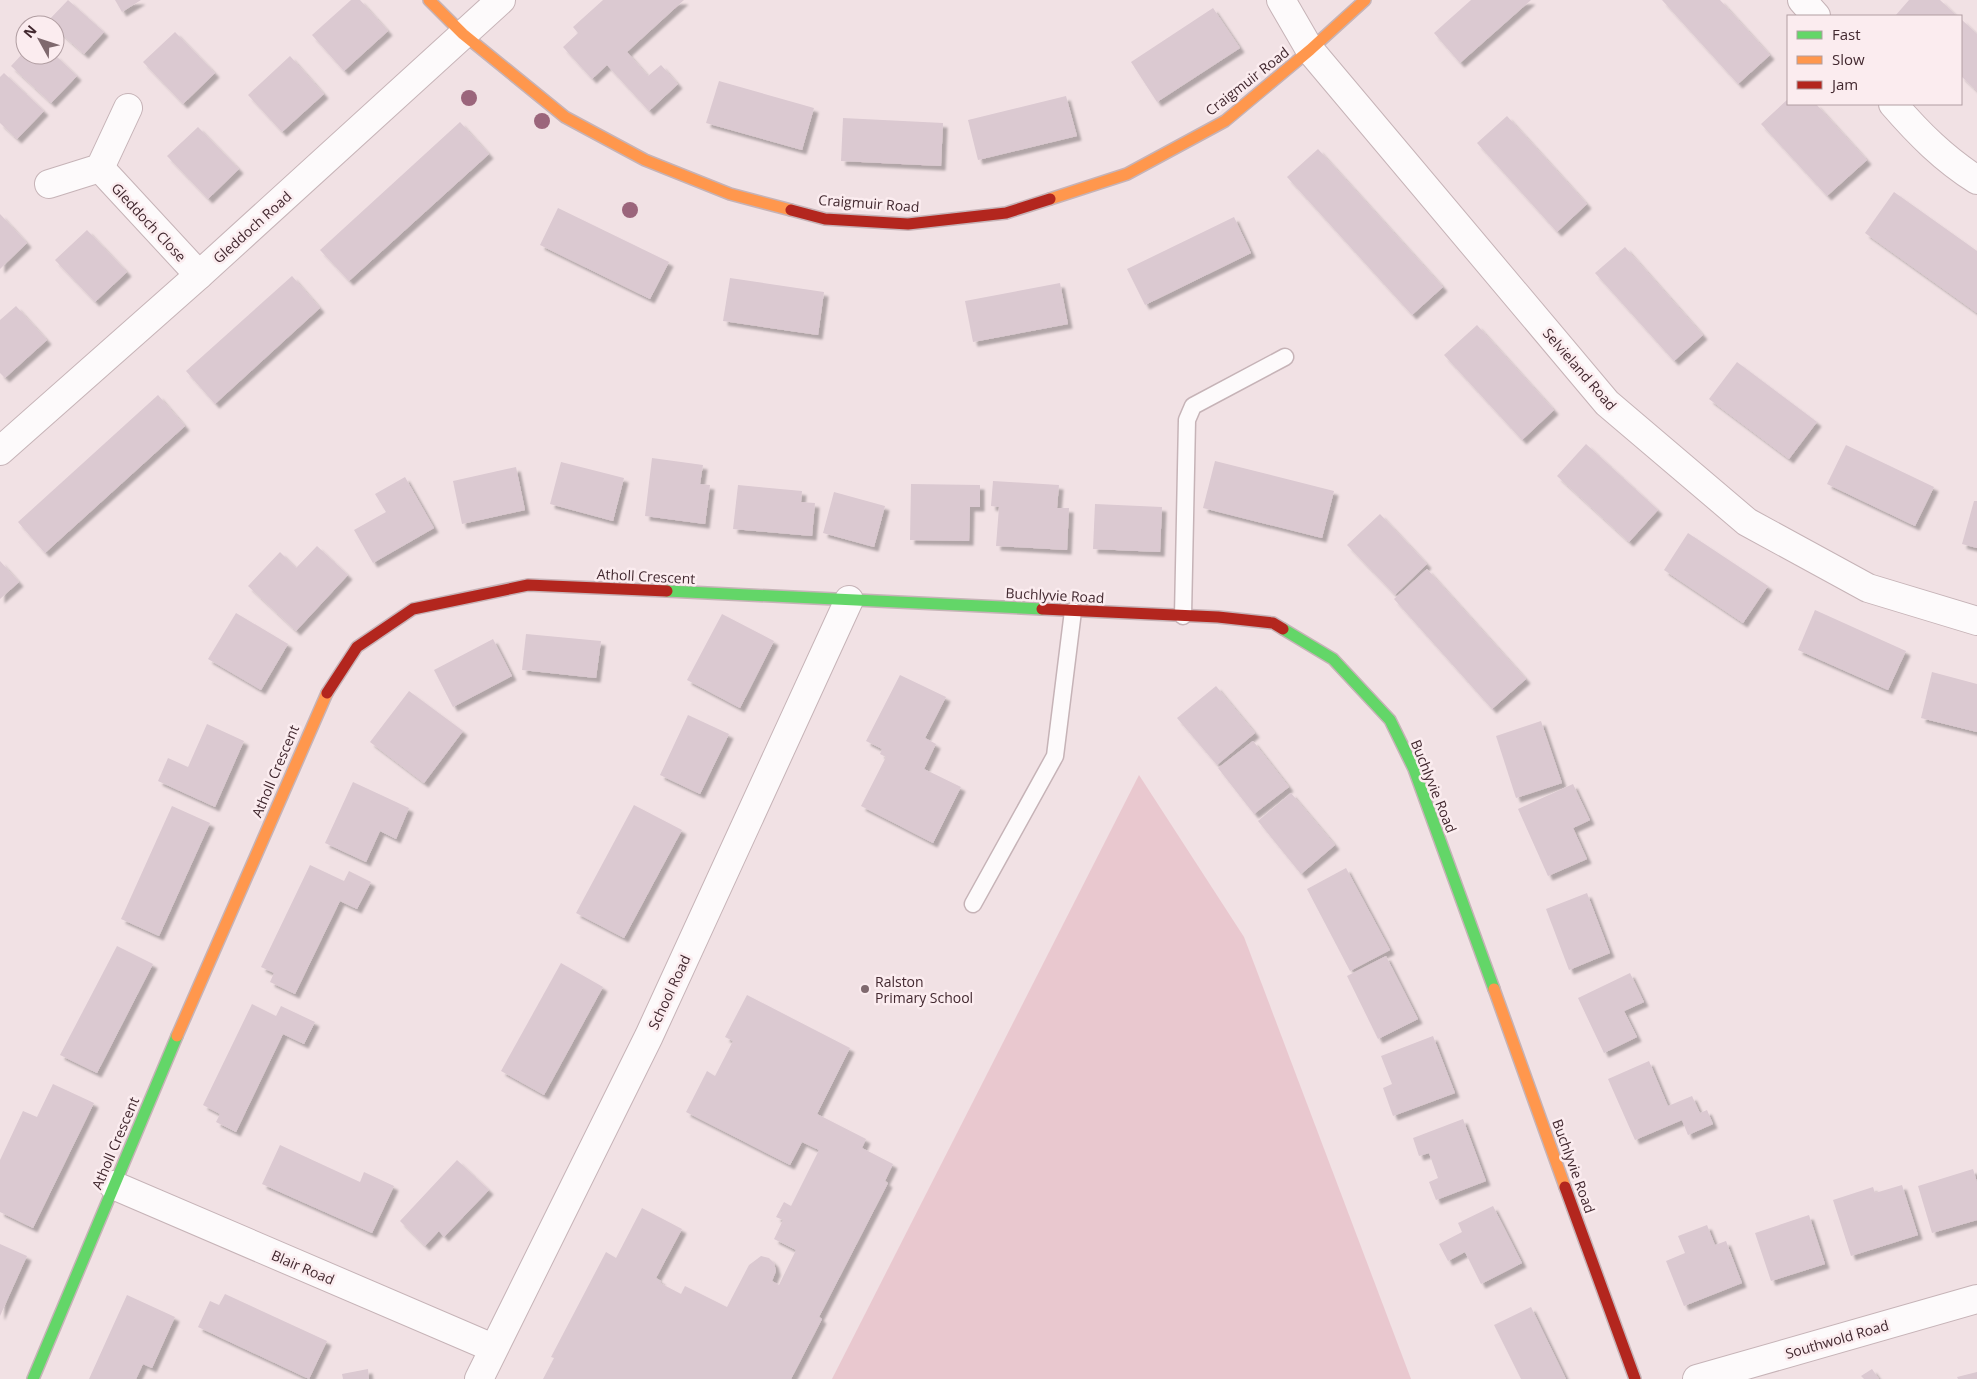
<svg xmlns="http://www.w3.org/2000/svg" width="1977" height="1379" viewBox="0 0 1977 1379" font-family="'Open Sans',sans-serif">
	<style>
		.green { fill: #e9c8cf }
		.building { fill: #dbc9d1; filter: url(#shadow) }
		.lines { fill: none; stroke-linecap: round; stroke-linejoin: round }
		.lane-casing { stroke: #c6b3b7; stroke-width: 19 }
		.street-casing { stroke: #c6b3b7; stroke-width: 30 }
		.fast-casing { stroke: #c6b3b7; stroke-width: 14 }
		.slow-casing { stroke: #c6b3b7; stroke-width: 14 }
		.jam-casing { stroke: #c6b3b7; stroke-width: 14 }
		.lane { stroke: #fdfafb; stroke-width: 16 }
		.street { stroke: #fdfafb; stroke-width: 28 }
		.fast { stroke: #63d668; stroke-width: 11 }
		.slow { stroke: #ff974d; stroke-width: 11 }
		.jam { stroke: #b3261e; stroke-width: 11 }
		.tree { fill: #9b657b }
		.poi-dot { fill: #7f696e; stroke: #fbecef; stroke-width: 2 }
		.labels { text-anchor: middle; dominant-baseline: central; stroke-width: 5; stroke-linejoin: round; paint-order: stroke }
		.street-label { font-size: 14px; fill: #42282f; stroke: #fbecef }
		.poi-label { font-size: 14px; fill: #42282f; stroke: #fbecef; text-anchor: start }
	</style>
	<defs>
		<filter id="shadow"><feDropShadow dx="4.5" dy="4.5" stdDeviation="1" flood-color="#0004"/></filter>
	</defs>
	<rect width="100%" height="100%" fill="#f1e1e4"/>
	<path class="green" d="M1139 775 1244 937 1411 1379H832Z"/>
	<g class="building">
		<path d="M68 0 104 32 84 54 55 28V25L48 21Z"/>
		<path d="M115 0H141L122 12Z"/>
		<path d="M351 0H360L388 31 344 71 312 35Z"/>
		<path d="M603 0H684L627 52 648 76 661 65 678 84 649 111 607 65 592 79 563 47 578 33 573 27Z"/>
		<path d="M1471 0H1531L1460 63 1434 33Z"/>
		<path d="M1662 0H1720L1770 55 1738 84Z"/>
		<path d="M1909 0H1940L1957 16H1895Z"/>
		<path d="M1213 8 1240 48 1157 102 1131 62Z"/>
		<path d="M1961 19 1977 34V91L1961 76Z"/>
		<path d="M175 32 215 73 183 104 143 62Z"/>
		<path d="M25 51V55H55L77 76 51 103 11 66Z"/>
		<path d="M290 56 324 94 282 132 248 95Z"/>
		<path d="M4 73 44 111 17 139 0 123V77Z"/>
		<path d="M719 81 814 108 802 150 706 123Z"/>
		<path d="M1066 96 1077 136 978 160 968 120Z"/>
		<path d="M1788 99V104H1816L1867 160 1827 196 1761 124Z"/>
		<path d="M1507 116 1587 204 1557 232 1477 143Z"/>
		<path d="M843 118 943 123 941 166 841 161Z"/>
		<path d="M460 122 489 154 349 281 320 250Z"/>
		<path d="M198 127 239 169 208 199 167 156Z"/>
		<path d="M1318 149 1443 287 1412 315 1287 177Z"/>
		<path d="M1894 192 1977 251V313L1865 233Z"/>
		<path d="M558 208 669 262 650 299 540 245Z"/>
		<path d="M0 214 27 243 0 269Z"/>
		<path d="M1234 217 1251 253 1145 305 1127 269Z"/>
		<path d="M87 230 127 272 95 302 55 260Z"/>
		<path d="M1625 247 1703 335 1674 361 1595 273Z"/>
		<path d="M292 276 320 308 215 404 186 371Z"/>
		<path d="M730 278 824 292 818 335 723 321Z"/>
		<path d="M1060 283 1068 324 973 342 965 301Z"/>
		<path d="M16 306 47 340 5 378 0 373V320Z"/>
		<path d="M1477 325 1554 410 1522 440 1444 355Z"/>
		<path d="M1737 362 1817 422 1789 459 1709 399Z"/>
		<path d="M158 395 185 426 45 553 18 522Z"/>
		<path d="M1586 444 1658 510 1629 542 1557 476Z"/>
		<path d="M1846 445 1934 487 1915 526 1827 484Z"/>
		<path d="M652 458 703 465 700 484 710 485 705 524 645 516Z"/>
		<path d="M1215 461 1334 491 1322 538 1203 508Z"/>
		<path d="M561 462 624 478 613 521 550 504Z"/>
		<path d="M516 467 525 510 462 524 453 481Z"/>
		<path d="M405 477 434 528 373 563 354 530 386 512 375 494Z"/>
		<path d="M993 481 1059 485 1057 508H1069L1067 550 996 546 999 507 991 506Z"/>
		<path d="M911 484 980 485V507H970L969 541 910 540Z"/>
		<path d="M738 485 802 491 801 502 815 503 812 536 733 529Z"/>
		<path d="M834 492 885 506 874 547 823 533Z"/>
		<path d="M1974 501H1977V548L1962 544Z"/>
		<path d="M1095 504 1162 507 1160 552 1093 549Z"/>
		<path d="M1380 514 1427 564 1395 595 1347 545Z"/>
		<path d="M1688 533 1768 586 1743 623 1664 570Z"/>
		<path d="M317 546 348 575 296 631 248 586 280 552 296 568Z"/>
		<path d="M0 561 19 582 0 599Z"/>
		<path d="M1427 569 1526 679 1492 709 1394 599Z"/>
		<path d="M1815 610 1906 651 1888 690 1798 650Z"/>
		<path d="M236 613 288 644 261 690 208 659Z"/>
		<path d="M722 614 774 641 740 708 687 680Z"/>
		<path d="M526 634 601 641 596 678 522 670Z"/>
		<path d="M493 639 512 676 453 707 434 670Z"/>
		<path d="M1932 672 1977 684V732L1921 718Z"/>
		<path d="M900 675 946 697 925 738 936 744 924 769 961 787 933 843 861 806 886 757 880 754 882 749 866 741Z"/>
		<path d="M1216 686 1255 733 1217 765 1177 718Z"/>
		<path d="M409 691 463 731 424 783 370 742Z"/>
		<path d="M688 715 729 734 700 794 660 775Z"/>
		<path d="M1541 721 1562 783 1516 798 1496 736Z"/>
		<path d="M207 724 244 741 215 807 158 781 168 758 188 767Z"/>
		<path d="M1253 741 1289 787 1254 814 1218 768Z"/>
		<path d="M353 782 409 808 396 839 380 831 366 862 325 843Z"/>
		<path d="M1573 784 1590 820 1573 828 1587 859 1548 876 1518 809Z"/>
		<path d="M1291 793 1335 845 1301 874 1258 821Z"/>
		<path d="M634 805 682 830 624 938 576 913Z"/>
		<path d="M172 806 210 823 159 936 121 919Z"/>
		<path d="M310 865 344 881 349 871 371 882 357 909 340 901 295 994 270 982 274 973 261 967Z"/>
		<path d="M1346 868 1390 950 1350 971 1307 889Z"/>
		<path d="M1587 893 1610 953 1569 970 1546 909Z"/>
		<path d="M117 946 153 964 97 1073 60 1055Z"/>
		<path d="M1386 956 1418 1019 1378 1039 1347 976Z"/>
		<path d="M561 963 603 987 544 1095 501 1071Z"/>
		<path d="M1630 973 1644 1002 1624 1011 1637 1037 1604 1053 1578 998Z"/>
		<path d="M747 995 850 1048 817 1114 866 1139 862 1148 893 1164 885 1181 888 1183 819 1317 822 1319 791 1379H543L554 1358 551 1357 606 1252 616 1258 642 1208 682 1229 656 1278 661 1281 660 1283 681 1294 685 1286 727 1307 749 1265 761 1256 769 1258 774 1263 776 1271 772 1281 779 1285 796 1250 774 1239 783 1220 776 1217 784 1202 791 1206 819 1150 802 1142 790 1165 686 1112 707 1071 715 1076 733 1041 725 1037Z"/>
		<path d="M252 1004 276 1016 281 1006 315 1022 304 1044 283 1034 236 1132 216 1122 220 1114 203 1105Z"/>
		<path d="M1433 1036 1455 1093 1393 1116 1383 1088 1392 1084 1381 1056Z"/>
		<path d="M1649 1061 1668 1106 1692 1096 1700 1113 1707 1110 1713 1124 1688 1135 1682 1120 1635 1140 1608 1079Z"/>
		<path d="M53 1084 94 1103 33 1228 0 1212V1160L23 1111 37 1117Z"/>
		<path d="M1463 1119 1486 1181 1436 1200 1429 1182 1438 1178 1429 1153 1419 1156 1413 1138Z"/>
		<path d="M280 1145 360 1182 364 1172 394 1186 372 1233 262 1184Z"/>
		<path d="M457 1160 489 1190 444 1237 439 1231 425 1246 400 1221Z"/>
		<path d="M1973 1169 1977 1182V1220L1932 1233 1918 1186Z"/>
		<path d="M1902 1185 1918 1235 1851 1256 1833 1200 1873 1187 1875 1193Z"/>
		<path d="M1493 1206 1522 1263 1481 1284 1465 1252 1448 1261 1439 1244 1462 1232 1458 1223Z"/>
		<path d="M1809 1215 1825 1264 1771 1281 1755 1233Z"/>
		<path d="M1707 1225 1715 1245 1726 1241 1742 1283 1684 1306 1666 1261 1685 1253 1678 1236Z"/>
		<path d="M0 1244 27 1256 0 1316Z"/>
		<path d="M225 1294 327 1341 309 1379 198 1327 210 1301 219 1305Z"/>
		<path d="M127 1295 175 1317 152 1368 143 1364 136 1379H89Z"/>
		<path d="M1531 1307 1566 1379H1521L1494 1325Z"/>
		<path d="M368 1369 369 1379H343L342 1374Z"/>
		<path d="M1872 1369 1879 1379H1864L1861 1376Z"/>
		<path d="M1977 1372V1379H1958L1957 1377Z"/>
	</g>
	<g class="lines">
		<g class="lane-casing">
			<g id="lane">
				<path d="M1183 616 1187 420 1193 406 1285 357"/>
				<path d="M973 904 1055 756 1073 611"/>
			</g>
		</g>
		<g class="street-casing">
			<g id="street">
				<path d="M1281 0 1310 50 1607 403 1747 522 1868 588 1977 621"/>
				<path d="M1802 0 1816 16"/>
				<path d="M1893 104C1919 134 1944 159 1977 180"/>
				<path d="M100 168 199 275"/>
				<path d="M49 184 100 168 128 108"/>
				<path d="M0 451 199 275 501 0"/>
				<path d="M113 1185 493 1348"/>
				<path d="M479 1379 649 1036 849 600"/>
				<path d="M1697 1379 1977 1299"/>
			</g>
		</g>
		<g class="fast-casing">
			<g id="fast">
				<path d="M667 591 1042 609"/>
				<path d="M1283 629 1333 659 1390 720 1414 769 1494 989"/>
				<path d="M33 1379 177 1036"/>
			</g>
		</g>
		<g class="slow-casing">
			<g id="slow">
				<path d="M429 0 463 34 565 117 645 160 730 194 791 210"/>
				<path d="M1050 199 1127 174 1225 121 1310 50 1365 0"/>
				<path d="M1494 989 1565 1187"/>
				<path d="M177 1036 327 693"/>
			</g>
		</g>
		<g class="jam-casing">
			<g id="jam">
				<path d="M791 210 825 219 908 224 1006 213 1050 199"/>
				<path d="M1042 609 1218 617 1273 623 1283 629"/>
				<path d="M327 693 357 647 413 609 528 585 667 591"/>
				<path d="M1565 1187 1635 1379"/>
			</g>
		</g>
		<use href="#lane" class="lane"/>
		<use href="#street" class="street"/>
		<use href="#fast" class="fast"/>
		<use href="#slow" class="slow"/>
		<use href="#jam" class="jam"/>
	</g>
	<g class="tree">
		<circle cx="469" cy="98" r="8"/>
		<circle cx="542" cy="121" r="8"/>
		<circle cx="630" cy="210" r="8"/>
	</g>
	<circle class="poi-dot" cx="865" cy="989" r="5"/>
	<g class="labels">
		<g class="street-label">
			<text transform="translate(1247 81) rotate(-38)">Craigmuir Road</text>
			<text transform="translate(869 203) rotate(4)">Craigmuir Road</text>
			<text transform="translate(149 222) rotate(47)">Gleddoch Close</text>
			<text transform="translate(252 227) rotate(-42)">Gleddoch Road</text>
			<text transform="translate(1580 369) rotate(49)">Selvieland Road</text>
			<text transform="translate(646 576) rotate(3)">Atholl Crescent</text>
			<text transform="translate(1055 595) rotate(3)">Buchlyvie Road</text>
			<text transform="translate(275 771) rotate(-67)">Atholl Crescent</text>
			<text transform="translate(1434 786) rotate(68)">Buchlyvie Road</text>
			<text transform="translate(669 992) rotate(-65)">School Road</text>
			<text transform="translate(115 1143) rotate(-67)">Atholl Crescent</text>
			<text transform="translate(1574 1166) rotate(70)">Buchlyvie Road</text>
			<text transform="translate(303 1267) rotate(23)">Blair Road</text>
			<text transform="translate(1837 1339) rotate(-16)">Southwold Road</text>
		</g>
		<g class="poi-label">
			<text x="875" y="981">Ralston<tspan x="875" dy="16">Primary School</tspan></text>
		</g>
	</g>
	<rect x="1787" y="15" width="175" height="90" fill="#fbecef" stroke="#b19ea2"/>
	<rect x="1797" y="31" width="25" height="8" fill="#63d668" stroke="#b19ea2"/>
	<text x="1832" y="40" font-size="15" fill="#42282f">Fast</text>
	<rect x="1797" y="56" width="25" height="8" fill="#ff974d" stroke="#b19ea2"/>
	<text x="1832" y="65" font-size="15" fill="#42282f">Slow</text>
	<rect x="1797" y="81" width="25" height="8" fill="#b3261e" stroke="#b19ea2"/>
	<text x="1832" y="90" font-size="15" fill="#42282f">Jam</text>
	<g transform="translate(40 40) rotate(310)"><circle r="24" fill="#fbecef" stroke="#b19ea2"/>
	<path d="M0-4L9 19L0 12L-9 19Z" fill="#7f696e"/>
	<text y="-8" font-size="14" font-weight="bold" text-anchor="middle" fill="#42282f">N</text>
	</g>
</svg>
